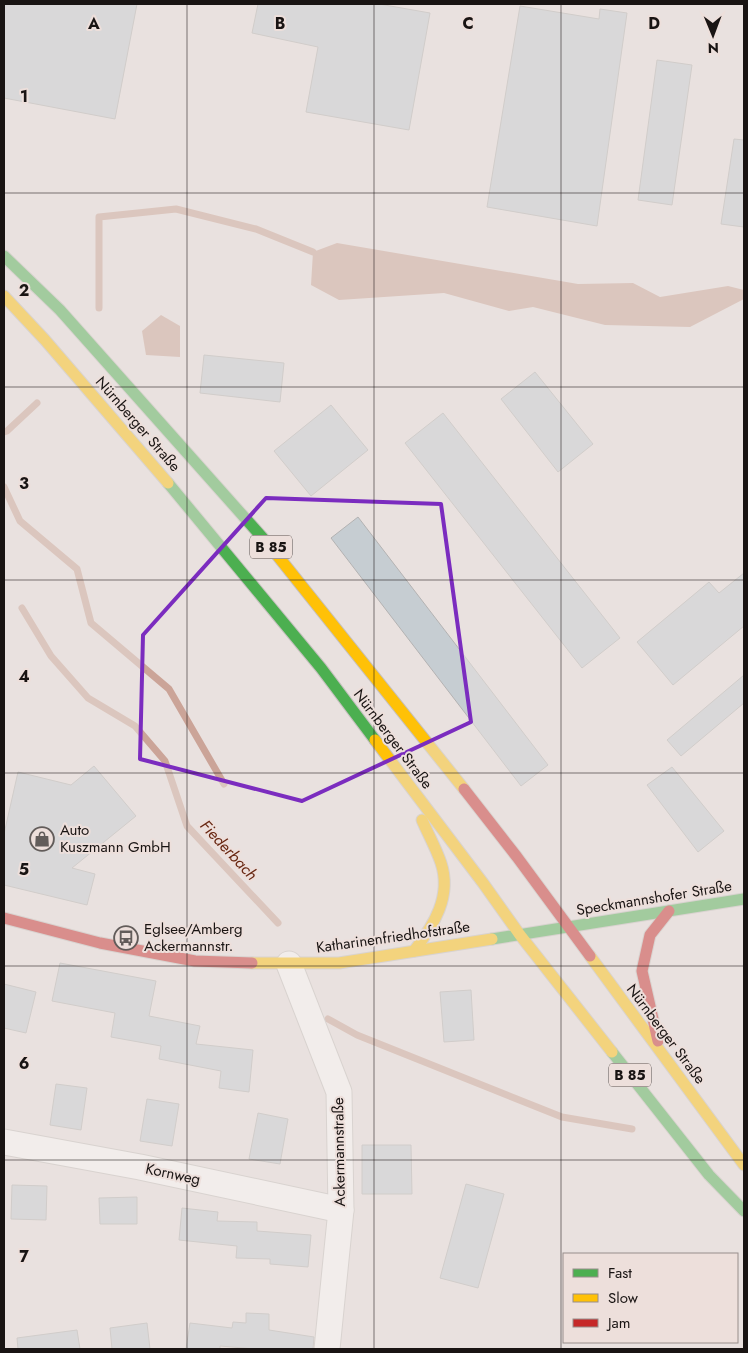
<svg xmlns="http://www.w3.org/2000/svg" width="748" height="1353" viewBox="0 0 748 1353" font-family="Jost,sans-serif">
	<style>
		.water { fill: #cba498 }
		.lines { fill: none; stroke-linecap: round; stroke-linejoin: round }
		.stream { stroke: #cba498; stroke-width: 7 }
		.building { fill: #c6cdd2; stroke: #b3b2b2 }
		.street-casing { stroke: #c5c0be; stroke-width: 27 }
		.fast-casing { stroke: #c5c0be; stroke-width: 13 }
		.slow-casing { stroke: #c5c0be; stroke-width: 13 }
		.jam-casing { stroke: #c5c0be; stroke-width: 13 }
		.street { stroke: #fcfafa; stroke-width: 25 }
		.fast { stroke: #4caf50; stroke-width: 11 }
		.slow { stroke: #ffc107; stroke-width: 11 }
		.jam { stroke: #c62828; stroke-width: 11 }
		.marked { fill: none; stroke: #7b2cbf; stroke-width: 4; stroke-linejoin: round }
		.grid { fill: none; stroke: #191413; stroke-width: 1; stroke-opacity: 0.55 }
		.labels { text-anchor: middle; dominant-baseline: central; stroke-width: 4; stroke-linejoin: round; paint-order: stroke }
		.shield { fill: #eddfdb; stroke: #59514f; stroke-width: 1 }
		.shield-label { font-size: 14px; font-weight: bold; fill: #191413 }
		.street-label { font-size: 15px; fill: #191413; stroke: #eddfdb }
		.poi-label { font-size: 15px; fill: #191413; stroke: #eddfdb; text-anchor: start }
		.water-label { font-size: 16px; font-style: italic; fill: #682712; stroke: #eddfdb }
		.grid-label { font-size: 16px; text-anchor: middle; font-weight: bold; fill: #191413; stroke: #eddfdb; stroke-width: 4; stroke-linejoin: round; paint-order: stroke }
	</style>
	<rect width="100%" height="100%" fill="#e9e1df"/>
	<g class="water">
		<path d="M337 243 578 284 633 283 660 297 728 286 744 290V299L690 327 605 325 533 307 509 311 444 293 339 300 311 285 313 252Z"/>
		<path d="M161 315 180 326V357L146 355 142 331Z"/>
	</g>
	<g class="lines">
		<g class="stream">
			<path d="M99 308V217L176 209 256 229 313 252"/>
			<path d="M4 432 7 431 37 403"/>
			<path d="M4 487 20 521 77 569 91 623 169 689 224 784"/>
			<path d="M22 608 51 656 88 698 135 726 165 761 187 826 278 923"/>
			<path d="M328 1019 357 1035 562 1117 632 1129"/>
		</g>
	</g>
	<g class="building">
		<path d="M4 4H137L115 119 4 98Z"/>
		<path d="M258 4H379L430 13 409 130 306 112 318 47 252 33Z"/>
		<path d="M520 6 599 19 600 9 627 13 597 226 487 207Z"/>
		<path d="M657 60 692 65 672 205 638 200Z"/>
		<path d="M734 139 744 140V227L721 224Z"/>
		<path d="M204 355 284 363 280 402 200 393Z"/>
		<path d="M535 372 593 444 558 472 501 399Z"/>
		<path d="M331 405 368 450 311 496 274 451Z"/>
		<path d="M443 413 620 638 582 668 405 443Z"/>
		<path d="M358 517 548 765 521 786 331 538Z"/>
		<path d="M744 573V626L673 685 637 642 709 582 719 593Z"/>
		<path d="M744 675V703L681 756 667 740Z"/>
		<path d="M94 766 136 816 72 868 95 874 87 905 4 885V834L18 772 71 785Z"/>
		<path d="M672 767 724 831 698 852 647 785Z"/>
		<path d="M60 963 156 981 149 1016 200 1026 196 1044 253 1050 249 1092 219 1088 221 1071 159 1059 161 1046 111 1037 115 1013 52 1001Z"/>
		<path d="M4 984 36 992 26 1033 4 1028Z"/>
		<path d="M471 990 474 1040 444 1042 440 992Z"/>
		<path d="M56 1084 87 1088 81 1130 50 1125Z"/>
		<path d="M147 1099 179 1104 172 1146 140 1141Z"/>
		<path d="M258 1113 288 1119 280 1164 249 1159Z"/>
		<path d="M362 1145H411L412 1194H362Z"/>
		<path d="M466 1184 504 1194 478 1288 440 1278Z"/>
		<path d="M12 1185 47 1186 46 1220 11 1219Z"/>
		<path d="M137 1197V1224H100L99 1198Z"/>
		<path d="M182 1208 218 1212 217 1221 257 1222V1231L311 1235 308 1267 270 1264V1259L236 1258 237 1246 179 1240Z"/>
		<path d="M246 1313 269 1314V1330L314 1337 313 1349H255L220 1346V1349H186L190 1323 232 1328 233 1322 246 1323Z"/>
		<path d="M147 1323 150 1349H112L110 1328Z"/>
		<path d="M77 1330 80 1349H18L17 1338Z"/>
	</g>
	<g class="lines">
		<g class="street-casing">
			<g id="street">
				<path d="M289 964 339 1092 341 1210 327 1349"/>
				<path d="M4 1142 140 1167 341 1210"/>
			</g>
		</g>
		<g class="fast-casing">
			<g id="fast">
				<path d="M4 256 60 310 269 545"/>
				<path d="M168 483 321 668 375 740"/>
				<path d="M492 939 744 899"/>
				<path d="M612 1052 709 1175 744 1211"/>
			</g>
		</g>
		<g class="slow-casing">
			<g id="slow">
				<path d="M4 296 45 340 168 483"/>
				<path d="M269 545 464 789"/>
				<path d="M375 740 483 883 520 935 612 1052"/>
				<path d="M414 951C434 925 452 896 441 863 436 848 428 834 422 820"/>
				<path d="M590 956 744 1165"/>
				<path d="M252 963H339L492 939"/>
			</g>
		</g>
		<g class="jam-casing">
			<g id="jam">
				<path d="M464 789 517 857 590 956"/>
				<path d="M4 918 100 943 195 961 252 963"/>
				<path d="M658 1041 642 971 650 935 669 911"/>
			</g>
		</g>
		<use href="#street" class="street"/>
		<use href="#fast" class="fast"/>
		<use href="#slow" class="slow"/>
		<use href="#jam" class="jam"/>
	</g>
	<path d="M0 0H748V1353H0ZM266 498 441 504 471 722 302 801 140 759 143 635Z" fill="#e9e1df" fill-opacity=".55" fill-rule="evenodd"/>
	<path class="marked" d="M266 498 441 504 471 722 302 801 140 759 143 635Z"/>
	<path class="grid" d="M187 4V1349M374 4V1349M561 4V1349M4 193H744M4 387H744M4 580H744M4 773H744M4 966H744M4 1160H744"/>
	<defs>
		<g id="shop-ring" transform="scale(1.25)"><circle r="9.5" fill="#eddfdb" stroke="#625c5a" stroke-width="1.5"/><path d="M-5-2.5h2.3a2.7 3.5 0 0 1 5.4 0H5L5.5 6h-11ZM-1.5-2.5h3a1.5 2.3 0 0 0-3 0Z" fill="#625c5a"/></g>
		<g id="bus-ring" transform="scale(1.25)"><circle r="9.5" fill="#eddfdb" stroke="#625c5a" stroke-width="1.5"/><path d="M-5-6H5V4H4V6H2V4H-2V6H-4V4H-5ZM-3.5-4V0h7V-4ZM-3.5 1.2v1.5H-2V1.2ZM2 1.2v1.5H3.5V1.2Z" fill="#625c5a"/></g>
	</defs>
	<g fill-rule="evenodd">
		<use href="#shop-ring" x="42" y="839"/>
		<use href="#bus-ring" x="126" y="938"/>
	</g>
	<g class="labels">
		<g class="shield">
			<rect x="250" y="535.5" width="42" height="23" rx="4"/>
			<rect x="609" y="1063.5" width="42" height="23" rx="4"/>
		</g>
		<g class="shield-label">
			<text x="271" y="547">B 85</text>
			<text x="630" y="1075">B 85</text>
		</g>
		<g class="street-label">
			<text transform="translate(138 424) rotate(49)">Nürnberger Straße</text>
			<text transform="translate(393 739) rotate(53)">Nürnberger Straße</text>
			<text transform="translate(654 898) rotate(-9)">Speckmannshofer Straße</text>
			<text transform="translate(393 937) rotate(-8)">Katharinenfriedhofstraße</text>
			<text transform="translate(666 1034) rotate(53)">Nürnberger Straße</text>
			<text transform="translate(339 1152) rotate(-91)">Ackermannstraße</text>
			<text transform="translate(173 1174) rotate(12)">Kornweg</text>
		</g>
		<g class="poi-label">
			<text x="60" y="830">Auto<tspan x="60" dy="17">Kuszmann GmbH</tspan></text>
			<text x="144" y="929">Eglsee/Amberg<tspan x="144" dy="17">Ackermannstr.</tspan></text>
		</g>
		<g class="water-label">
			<text transform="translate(229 850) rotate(47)">Fiederbach</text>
		</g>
	</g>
	<g class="grid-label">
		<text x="94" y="29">A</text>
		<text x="280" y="29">B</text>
		<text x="468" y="29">C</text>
		<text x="654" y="29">D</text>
		<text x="24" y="102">1</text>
		<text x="24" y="296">2</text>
		<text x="24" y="489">3</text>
		<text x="24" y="682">4</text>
		<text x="24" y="875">5</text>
		<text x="24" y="1069">6</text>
		<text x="24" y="1262">7</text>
	</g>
	<rect width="748" height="1353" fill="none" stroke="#191413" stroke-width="10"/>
	<rect x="563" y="1253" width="175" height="90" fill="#eddfdb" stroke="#988e8b"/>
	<rect x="573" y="1269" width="25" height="8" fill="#4caf50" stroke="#988e8b"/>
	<text x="608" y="1278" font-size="15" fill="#191413">Fast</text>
	<rect x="573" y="1294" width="25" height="8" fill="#ffc107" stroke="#988e8b"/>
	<text x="608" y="1303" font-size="15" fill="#191413">Slow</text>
	<rect x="573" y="1319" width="25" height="8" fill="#c62828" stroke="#988e8b"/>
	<text x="608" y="1328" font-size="15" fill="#191413">Jam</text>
	<g transform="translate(713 35) rotate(179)" stroke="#eddfdb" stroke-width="4" paint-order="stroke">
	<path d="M0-4L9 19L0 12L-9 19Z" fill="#191413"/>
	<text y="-8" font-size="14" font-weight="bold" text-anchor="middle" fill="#191413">N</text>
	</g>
</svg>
